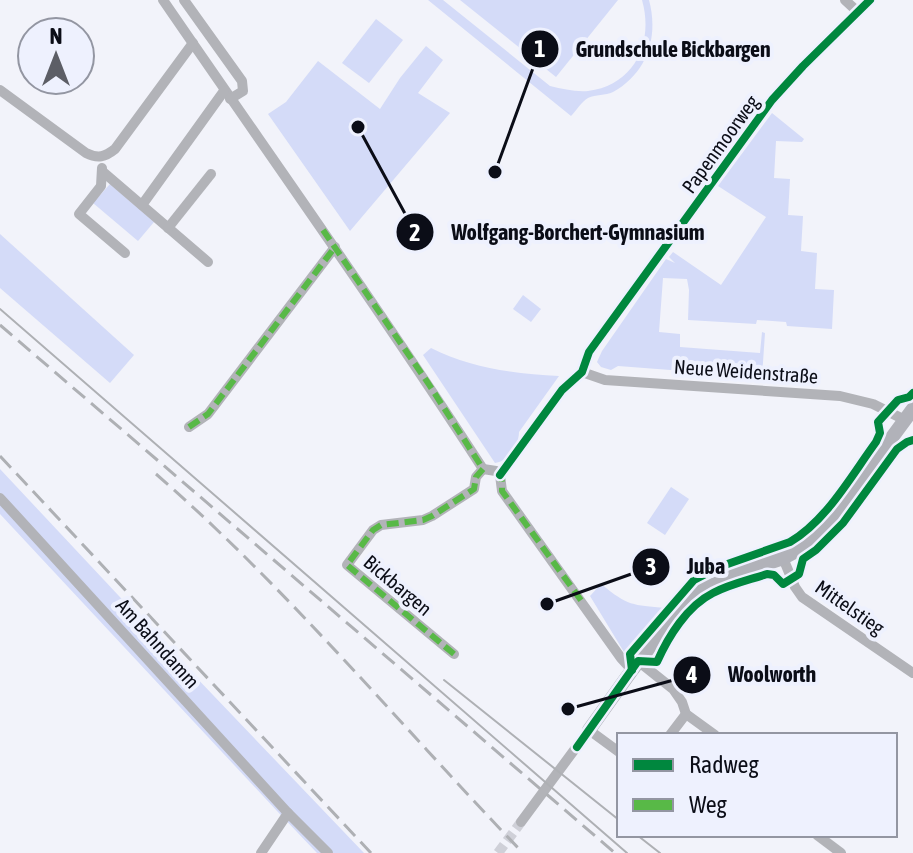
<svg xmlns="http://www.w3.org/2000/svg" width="913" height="853" viewBox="0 0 913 853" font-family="'Asap Condensed',sans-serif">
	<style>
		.green { fill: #d4dbf8 }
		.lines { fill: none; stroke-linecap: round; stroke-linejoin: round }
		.street-tunnel { stroke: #cfd0d8; stroke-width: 10; stroke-dasharray: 10 5; stroke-linecap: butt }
		.street { stroke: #b2b3b8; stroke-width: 10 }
		.secondary { stroke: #b1b2b9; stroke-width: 14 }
		.tram { stroke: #aeb0b4; stroke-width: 2 }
		.rail { stroke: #aeb0b4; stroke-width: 3; stroke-dasharray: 16 8; stroke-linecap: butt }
		.quiet { stroke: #58b947; stroke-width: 6; stroke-dasharray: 12 6; stroke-linecap: butt }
		.cycleway-casing { stroke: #eef1fe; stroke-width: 13 }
		.cycleway { stroke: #00873e; stroke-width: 8 }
		.labels { text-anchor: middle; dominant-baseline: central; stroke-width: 8; stroke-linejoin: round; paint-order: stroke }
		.street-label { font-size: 20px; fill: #0b0d17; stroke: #eef1fe }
		.leader { fill: none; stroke: #0b0d17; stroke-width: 3 }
		.callout-dot { fill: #0b0d17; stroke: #eef1fe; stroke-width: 3 }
		.mark-label { font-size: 24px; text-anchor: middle; font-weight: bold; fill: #fff }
		.callout-label { font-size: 22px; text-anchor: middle; font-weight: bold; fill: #0b0d17; stroke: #eef1fe; stroke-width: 8; stroke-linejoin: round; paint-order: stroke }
	</style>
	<rect width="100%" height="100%" fill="#f2f3fa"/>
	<g class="green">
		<path d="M428 0H443L550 86C563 89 575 92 588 91 635 85 654 42 642 0H649C659 37 647 73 613 92 605 96 596 94 588 98 582 101 576 111 571 116Z"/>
		<path d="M460 0H618L556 77Z"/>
		<path d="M376 19 403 40 369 83 342 63Z"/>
		<path d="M426 46 443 60 418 93 450 113 350 231 268 114 286 102 318 61 380 109 400 78Z"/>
		<path d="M772 113 804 139 802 142 776 141 774 178 790 179 788 215 803 216 801 251 817 253 815 289 834 290 832 329 787 326 786 322 757 320 756 324 688 320 689 290 687 279 663 278 659 332 680 334V347L760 353 762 332 765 333 762 377 618 366 611 370 601 367 597 362 602 351 666 259 675 263 669 257 673 252 721 285 766 217 718 186Z"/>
		<path d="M110 184 154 222 138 241 93 203Z"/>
		<path d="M0 234 134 355 110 383 0 288Z"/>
		<path d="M523 295 541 309 531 322 513 309Z"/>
		<path d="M431 348C471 368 515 374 559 376L519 432C519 445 508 462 495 463L423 355Z"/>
		<path d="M0 469 148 627 364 853H317L277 811 0 514Z"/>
		<path d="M671 487 689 499 665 535 647 523Z"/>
		<path d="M601 584C628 606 632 605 666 608L628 652H624L590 596Z"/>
	</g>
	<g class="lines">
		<path class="street-tunnel" d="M498 853 521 822"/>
		<g class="street">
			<path d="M163 0C270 156 380 310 483 469"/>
			<path d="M184 0 242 81 243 91 230 99"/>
			<path d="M845 0 858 12"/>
			<path d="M0 90 86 153C98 159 105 157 115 149L193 43"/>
			<path d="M102 168 101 186 79 214 125 253"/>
			<path d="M102 171 208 262"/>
			<path d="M142 205 224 91"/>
			<path d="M168 228 211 174"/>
			<path d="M582 372 605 380 840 396 873 404 905 420"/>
			<path d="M189 427 208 414 335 247"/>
			<path d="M483 469 496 471 500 475 502 491 621 658 632 670"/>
			<path d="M500 475 562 390 582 372 589 352 772 100 803 66 870 0"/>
			<path d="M0 498 288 813 328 853"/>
			<path d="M783 558 795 587 802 597 913 673"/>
			<path d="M454 654 347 565 373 530 381 525 423 520 432 516 474 489 476 477 483 469"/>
			<path d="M638 661 673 689 682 702 686 714 715 735"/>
			<path d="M670 735 686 714"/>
			<path d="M521 822 589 730 619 752"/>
			<path d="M817 835 841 853"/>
			<path d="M261 853 288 813"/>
		</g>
		<path class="secondary" d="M589 730 632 670 686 600 701 589 717 580 783 558 800 549 816 536 834 516 913 409"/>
		<g class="tram">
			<path d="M0 309 627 853"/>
			<path d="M444 680 619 820"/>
			<path d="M637 835 660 853"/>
		</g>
		<g class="rail">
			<path d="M0 325 615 853"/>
			<path d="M0 456 371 853"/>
			<path d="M156 474C288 589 401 726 523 853"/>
		</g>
		<g class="quiet">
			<path d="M323 230 428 383 483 469"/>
			<path d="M189 427 208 414 335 247"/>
			<path d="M497 471C503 477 502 484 502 491L583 603"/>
			<path d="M454 654 347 565 373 530 381 525 423 520 432 516 474 489 476 477 483 469"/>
		</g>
		<g class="cycleway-casing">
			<g id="cycleway">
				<path d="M500 475 562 390 582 372 589 352 772 100 803 66 870 0"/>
				<path d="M632 670 630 654 694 580 719 567 790 542C827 520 851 476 876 442L880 433 878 422 898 400 909 397 913 393"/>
				<path d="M577 747 638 661 657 662C668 637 687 606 713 593 730 584 749 580 767 574L774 575 783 584 799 574 803 559 816 550 843 523 897 449 907 442 913 440"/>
			</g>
		</g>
		<use href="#cycleway" class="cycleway"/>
	</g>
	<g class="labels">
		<g class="street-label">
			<text transform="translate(720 144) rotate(-54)">Papenmoorweg</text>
			<text transform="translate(746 371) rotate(4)">Neue Weidenstraße</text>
			<text transform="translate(398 585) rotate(40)">Bickbargen</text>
			<text transform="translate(850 607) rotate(35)">Mittelstieg</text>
			<text transform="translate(158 643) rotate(48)">Am Bahndamm</text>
		</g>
	</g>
	<path class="leader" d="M495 172L540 49M358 127L415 232M547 604L651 567M568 709L692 675"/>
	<g class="callout-dot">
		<circle cx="495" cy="172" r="8"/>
		<circle cx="358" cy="127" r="8"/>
		<circle cx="547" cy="604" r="8"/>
		<circle cx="568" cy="709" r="8"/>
		<circle cx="540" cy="49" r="20"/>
		<circle cx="415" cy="232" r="20"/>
		<circle cx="651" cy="567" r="20"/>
		<circle cx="692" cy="675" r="20"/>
	</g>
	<g class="mark-label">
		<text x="540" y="57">1</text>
		<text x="415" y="241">2</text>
		<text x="651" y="575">3</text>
		<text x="692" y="683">4</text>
	</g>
	<g class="callout-label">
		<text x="673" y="57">Grundschule Bickbargen</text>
		<text x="578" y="240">Wolfgang-Borchert-Gymnasium</text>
		<text x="706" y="574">Juba</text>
		<text x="772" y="682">Woolworth</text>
	</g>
	<rect x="617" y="733" width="280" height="104" fill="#eef1fe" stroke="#9396a2" stroke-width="2"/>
	<rect x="633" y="759" width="40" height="12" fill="#00873e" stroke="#9396a2" stroke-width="2"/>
	<text x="689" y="773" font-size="24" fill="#0b0d17">Radweg</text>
	<rect x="633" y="799" width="40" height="12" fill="#58b947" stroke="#9396a2" stroke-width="2"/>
	<text x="689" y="813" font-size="24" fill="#0b0d17">Weg</text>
	<g transform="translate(56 56)"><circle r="38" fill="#eef1fe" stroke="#9396a2" stroke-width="2"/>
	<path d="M0-6L14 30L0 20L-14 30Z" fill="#5c5e66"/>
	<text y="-12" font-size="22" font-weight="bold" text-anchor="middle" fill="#0b0d17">N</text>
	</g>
</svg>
